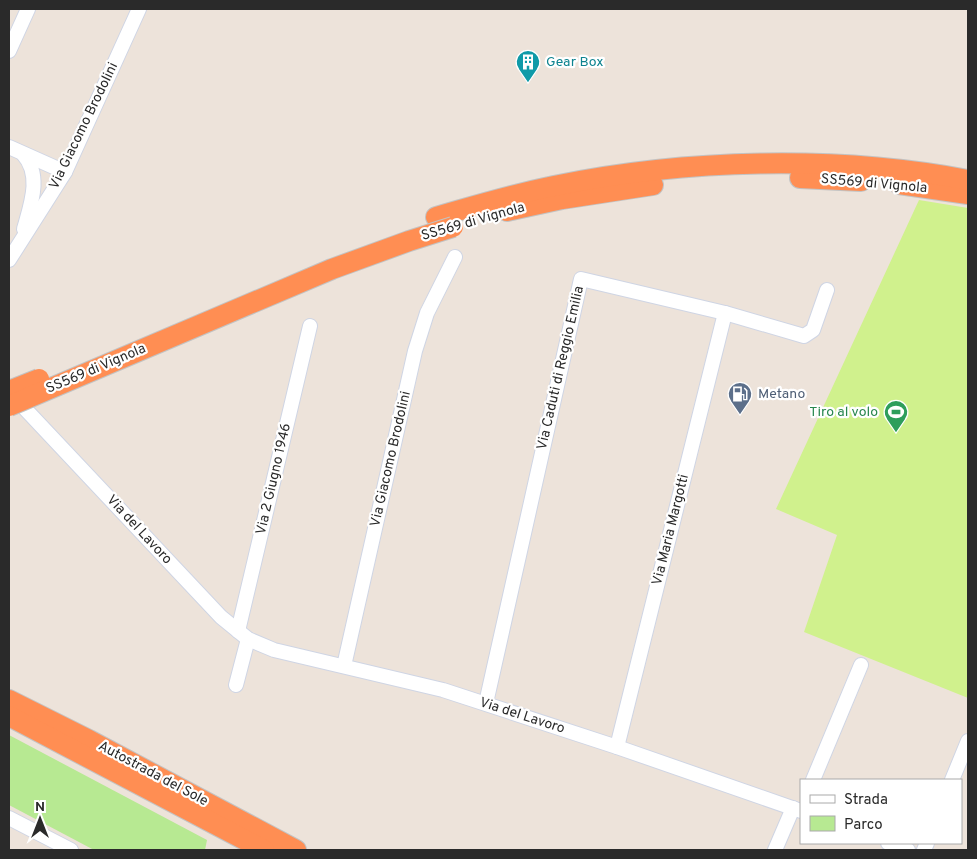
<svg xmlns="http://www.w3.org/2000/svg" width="977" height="859" viewBox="0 0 977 859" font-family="Overpass,sans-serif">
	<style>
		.green { fill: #b7e992 }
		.pitch { fill: #d0f18d }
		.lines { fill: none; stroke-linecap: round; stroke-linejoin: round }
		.minor-casing { stroke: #cfd5e4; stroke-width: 16 }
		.highway-casing { stroke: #c3c3c3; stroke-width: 22 }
		.minor { stroke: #fff; stroke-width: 14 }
		.highway { stroke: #ff8e53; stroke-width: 20 }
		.highway-bridge-casing { stroke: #c3c3c3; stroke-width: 22; stroke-linecap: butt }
		.highway-bridge { stroke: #ff8e53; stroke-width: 20 }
		.labels { text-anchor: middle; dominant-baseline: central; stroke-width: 4.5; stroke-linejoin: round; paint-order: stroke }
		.culture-label { font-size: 14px; fill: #0d838f; stroke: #fff; text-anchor: start }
		.street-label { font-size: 14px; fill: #2a2a2a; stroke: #fff }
		.service-label { font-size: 14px; fill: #4e5e75; stroke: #fff; text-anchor: start }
		.leisure-label { font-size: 14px; fill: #27864d; stroke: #fff; text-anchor: end }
	</style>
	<rect width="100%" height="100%" fill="#ede3da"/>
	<path class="green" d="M9 735 207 840 205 850H94L9 805Z"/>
	<path class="pitch" d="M919 200 968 208V698L804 632 837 535 776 509Z"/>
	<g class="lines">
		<g class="minor-casing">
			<g id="minor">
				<path d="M9 51 28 9"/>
				<path d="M9 147 65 172"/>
				<path d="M23 154C42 175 31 204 24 229"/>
				<path d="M9 260 65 172 139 9"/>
				<path d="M14 397 221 617 248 639 274 650 443 690 617 747 801 811"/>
				<path d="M238 631 310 326"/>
				<path d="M344 666 415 351 427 313 455 257"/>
				<path d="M236 685 248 639"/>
				<path d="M486 703 581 279 725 313 804 336 813 330 827 290"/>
				<path d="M617 747 725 313"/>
				<path d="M813 780 861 665"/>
				<path d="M952 780 968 741"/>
				<path d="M9 818 71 850"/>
				<path d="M888 843 908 850"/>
				<path d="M775 850 793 808"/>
				<path d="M924 850 927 843"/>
			</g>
		</g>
		<g class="highway-casing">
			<g id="highway">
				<path d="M800 178 861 181"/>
				<path d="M899 184 968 194"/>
				<path d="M507 211 562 199 653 185"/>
				<path d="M436 217C475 206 514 194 554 186 685 159 836 155 968 180"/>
				<path d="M9 700 89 740 296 850"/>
				<path d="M9 716 264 850"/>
			</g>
		</g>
		<use href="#minor" class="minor"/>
		<use href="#highway" class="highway"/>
		<g class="highway-bridge-casing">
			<g id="highway-bridge">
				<path d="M9 391 39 379"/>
				<path d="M9 406 332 269 409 241 453 227"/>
			</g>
		</g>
		<use href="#highway-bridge" class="highway-bridge"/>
	</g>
	<defs>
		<g id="building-pin" transform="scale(1.25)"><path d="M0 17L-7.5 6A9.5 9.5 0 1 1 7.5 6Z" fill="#0f9aa8" stroke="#fff"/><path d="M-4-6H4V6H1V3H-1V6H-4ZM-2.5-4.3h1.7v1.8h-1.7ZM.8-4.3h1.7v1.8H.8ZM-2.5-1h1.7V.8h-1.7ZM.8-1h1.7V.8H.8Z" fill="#fff"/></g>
		<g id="fuel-pin" transform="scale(1.25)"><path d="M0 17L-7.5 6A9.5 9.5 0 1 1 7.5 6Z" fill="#5c6f8a" stroke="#fff"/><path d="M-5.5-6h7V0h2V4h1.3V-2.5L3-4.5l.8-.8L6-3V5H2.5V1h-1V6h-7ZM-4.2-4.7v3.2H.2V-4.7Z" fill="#fff"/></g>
		<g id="stadium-pin" transform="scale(1.25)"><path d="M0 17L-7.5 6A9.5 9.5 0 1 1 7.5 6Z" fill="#2e9e5b" stroke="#fff"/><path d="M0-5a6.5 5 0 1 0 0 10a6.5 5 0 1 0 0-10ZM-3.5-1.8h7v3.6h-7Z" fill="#fff"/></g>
	</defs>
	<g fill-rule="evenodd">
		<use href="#building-pin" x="528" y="62"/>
		<use href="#fuel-pin" x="740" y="394"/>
		<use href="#stadium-pin" x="896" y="412"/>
	</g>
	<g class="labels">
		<g class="culture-label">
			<text x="546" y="62">Gear Box</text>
		</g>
		<g class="street-label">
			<text transform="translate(84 126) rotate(-64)">Via Giacomo Brodolini</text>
			<text transform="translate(874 184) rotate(5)">SS569 di Vignola</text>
			<text transform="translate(473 222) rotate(-16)">SS569 di Vignola</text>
			<text transform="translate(561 368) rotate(-77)">Via Caduti di Reggio Emilia</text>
			<text transform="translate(96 369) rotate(-23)">SS569 di Vignola</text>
			<text transform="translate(391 459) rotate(-77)">Via Giacomo Brodolini</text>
			<text transform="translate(274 479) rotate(-77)">Via 2 Giugno 1946</text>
			<text transform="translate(139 530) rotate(47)">Via del Lavoro</text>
			<text transform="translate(671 530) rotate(-76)">Via Maria Margotti</text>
			<text transform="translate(522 716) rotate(18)">Via del Lavoro</text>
			<text transform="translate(153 774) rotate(28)">Autostrada del Sole</text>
		</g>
		<g class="service-label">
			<text x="758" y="394">Metano</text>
		</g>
		<g class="leisure-label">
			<text x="878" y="412">Tiro al volo</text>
		</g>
	</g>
	<rect width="977" height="859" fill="none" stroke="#2a2a2a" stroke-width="20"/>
	<rect x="800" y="779" width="162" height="65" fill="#ffffff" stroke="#aaaaaa"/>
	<rect x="810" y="795" width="25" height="8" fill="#ffffff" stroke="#aaaaaa"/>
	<text x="844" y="804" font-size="15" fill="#2a2a2a">Strada</text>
	<rect x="810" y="816" width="25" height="15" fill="#b7e992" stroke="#aaaaaa"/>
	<text x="844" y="829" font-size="15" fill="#2a2a2a">Parco</text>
	<g transform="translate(40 819)" stroke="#ffffff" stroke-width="4" paint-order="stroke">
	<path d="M0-4L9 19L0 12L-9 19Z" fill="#2a2a2a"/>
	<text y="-8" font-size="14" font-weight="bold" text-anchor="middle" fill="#2a2a2a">N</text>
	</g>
</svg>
